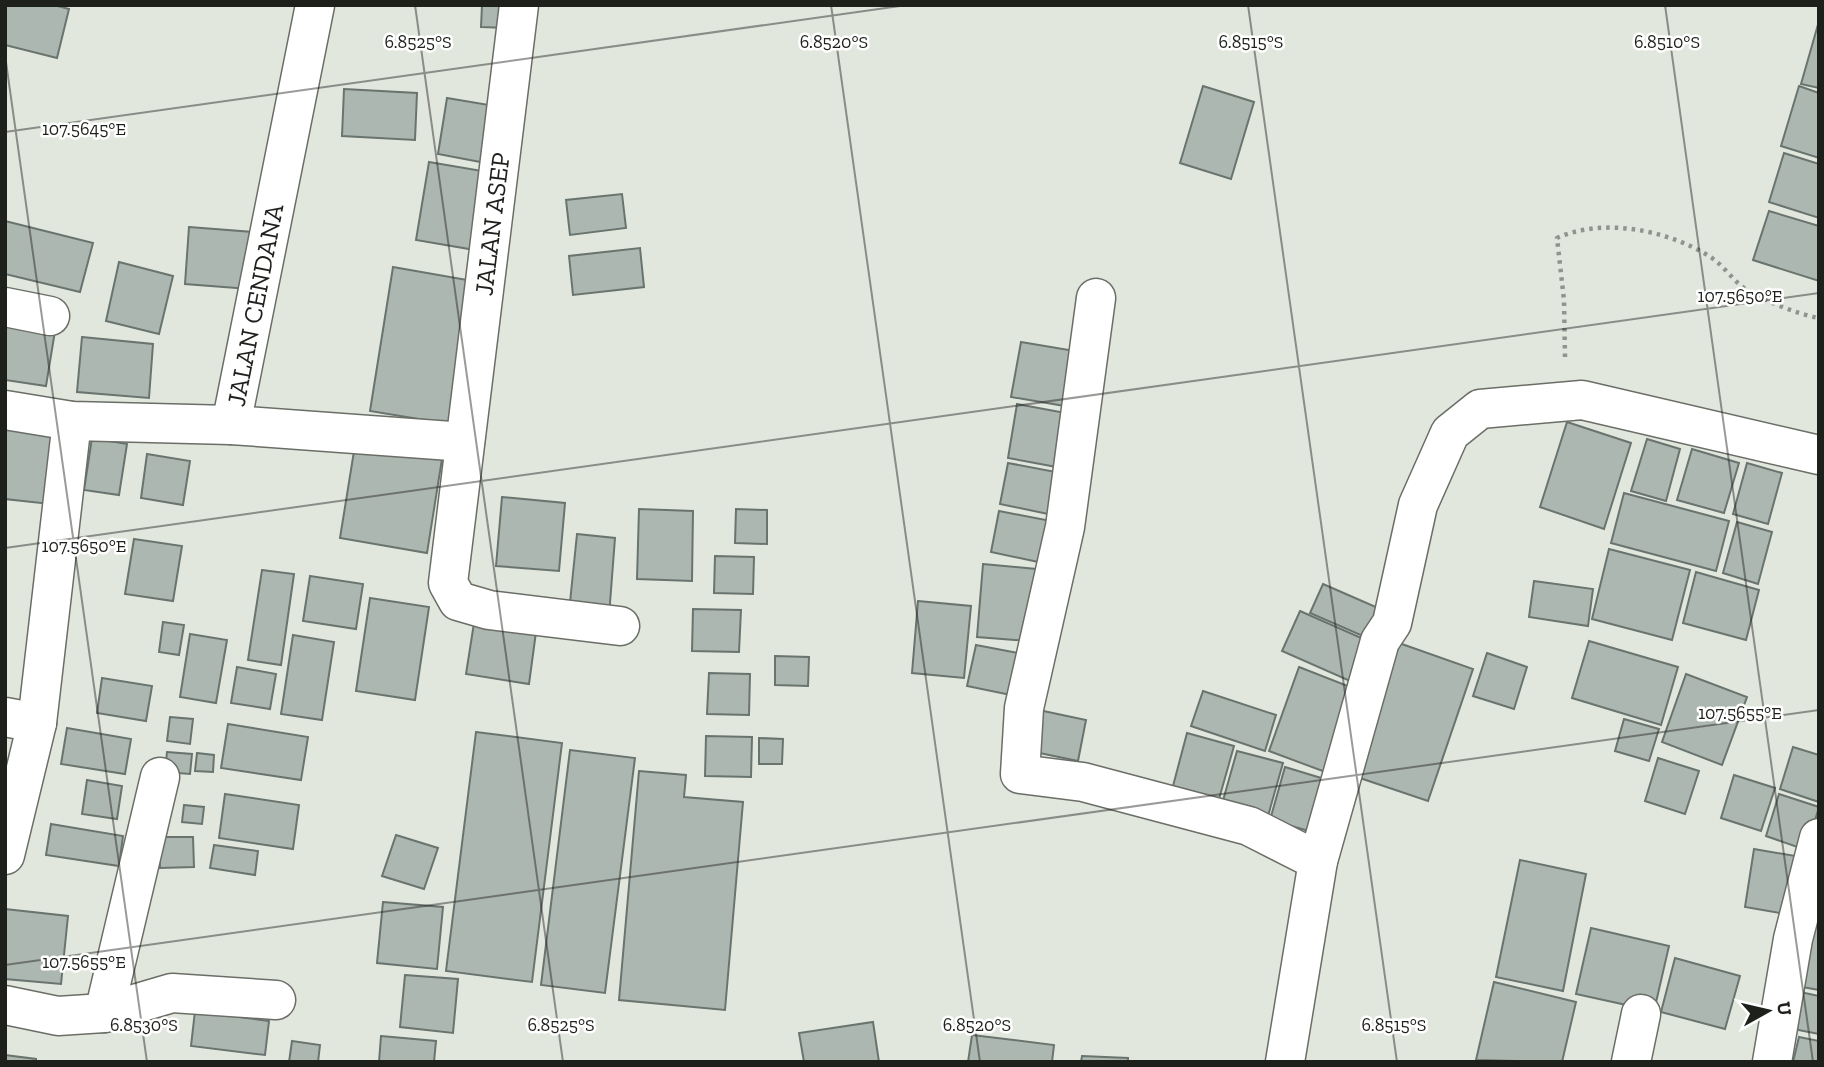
<svg xmlns="http://www.w3.org/2000/svg" width="1824" height="1067" viewBox="0 0 1824 1067" font-family="'Zilla Slab',serif">
	<style>
		.building { fill: #adb7b2; stroke: #6a746f; stroke-width: 2 }
		.lines { fill: none; stroke-linecap: round; stroke-linejoin: round }
		.minor-casing { stroke: #6a6e66; stroke-width: 41 }
		.path { stroke: #90948d; stroke-width: 4.5; stroke-dasharray: 3.5 5; stroke-linecap: butt }
		.minor { stroke: #fff; stroke-width: 38 }
		.ticks { fill: none; stroke: #1e201c; stroke-width: 2; stroke-opacity: 0.45 }
		.labels { text-anchor: middle; dominant-baseline: central; stroke-width: 5; stroke-linejoin: round; paint-order: stroke }
		.street-label { font-size: 26px; fill: #1e201c; stroke: #fff }
		.ticks-label { font-size: 18px; text-anchor: middle; fill: #1e201c; stroke: #fff; stroke-width: 5; stroke-linejoin: round; paint-order: stroke }
	</style>
	<rect width="100%" height="100%" fill="#e2e7de"/>
	<g class="building">
		<path d="M5 5H54L69 9 57 58 5 45Z"/>
		<path d="M482 5H509L508 28 481 27Z"/>
		<path d="M1819 21V88L1801 84Z"/>
		<path d="M1203 86 1254 102 1231 179 1180 163Z"/>
		<path d="M1799 86 1819 93V158L1781 146Z"/>
		<path d="M344 89 417 93 415 140 342 136Z"/>
		<path d="M447 98 501 107 491 164 438 154Z"/>
		<path d="M1784 153 1819 164V218L1769 202Z"/>
		<path d="M429 162 488 172 475 250 416 240Z"/>
		<path d="M622 194 626 228 570 235 566 200Z"/>
		<path d="M1769 211 1819 226V281L1753 260Z"/>
		<path d="M5 221 93 243 80 292 5 274Z"/>
		<path d="M189 227 253 232 249 289 185 284Z"/>
		<path d="M640 248 644 287 573 295 569 256Z"/>
		<path d="M119 262 173 276 159 334 106 321Z"/>
		<path d="M393 267 473 281 449 424 370 411Z"/>
		<path d="M5 323 55 331 46 386 5 380Z"/>
		<path d="M82 337 153 344 149 398 77 392Z"/>
		<path d="M1021 342 1075 351 1065 406 1011 397Z"/>
		<path d="M1017 404 1071 414 1062 468 1008 458Z"/>
		<path d="M5 418 59 424 50 504 5 499Z"/>
		<path d="M1567 422 1631 443 1604 529 1540 507Z"/>
		<path d="M92 438 127 444 119 495 84 490Z"/>
		<path d="M1647 439 1680 449 1666 501 1631 491Z"/>
		<path d="M355 445 442 459 427 553 340 538Z"/>
		<path d="M1692 449 1739 463 1724 513 1677 500Z"/>
		<path d="M147 454 190 461 183 505 141 498Z"/>
		<path d="M1008 463 1061 473 1053 515 1000 504Z"/>
		<path d="M1747 463 1782 473 1768 524 1733 514Z"/>
		<path d="M1624 493 1729 521 1716 571 1611 543Z"/>
		<path d="M502 497 565 503 559 571 496 566Z"/>
		<path d="M639 509 693 511 692 581 637 579Z"/>
		<path d="M736 509 767 510V544L735 543Z"/>
		<path d="M999 511 1051 521 1043 563 991 552Z"/>
		<path d="M1737 522 1772 532 1758 584 1723 573Z"/>
		<path d="M577 534 615 538 609 616 569 612Z"/>
		<path d="M134 539 182 546 173 601 125 594Z"/>
		<path d="M1609 549 1690 570 1672 640 1592 619Z"/>
		<path d="M715 556 754 557 753 594 714 593Z"/>
		<path d="M983 564 1036 569 1029 641 977 637Z"/>
		<path d="M262 570 294 574 281 665 248 660Z"/>
		<path d="M1696 572 1759 590 1746 640 1683 623Z"/>
		<path d="M310 576 363 584 356 629 303 621Z"/>
		<path d="M1534 581 1593 589 1588 626 1529 617Z"/>
		<path d="M1323 584 1385 611 1372 640 1310 613Z"/>
		<path d="M370 598 429 607 415 700 356 691Z"/>
		<path d="M918 601 971 606 964 678 912 673Z"/>
		<path d="M693 609 741 610 739 652 692 651Z"/>
		<path d="M1300 611 1375 644 1359 685 1282 651Z"/>
		<path d="M163 622 184 625 179 655 159 652Z"/>
		<path d="M474 623 536 632 529 684 466 674Z"/>
		<path d="M190 634 227 640 216 703 180 697Z"/>
		<path d="M293 635 334 642 322 720 281 714Z"/>
		<path d="M1589 641 1678 667 1661 725 1572 698Z"/>
		<path d="M1399 643 1473 669 1428 801 1354 776Z"/>
		<path d="M976 645 1028 655 1020 697 967 686Z"/>
		<path d="M1487 653 1527 667 1514 709 1473 696Z"/>
		<path d="M775 656 809 657 808 686 775 685Z"/>
		<path d="M237 667 276 674 270 709 231 703Z"/>
		<path d="M1299 667 1358 690 1328 773 1269 751Z"/>
		<path d="M709 673 750 674 749 715 707 714Z"/>
		<path d="M1686 674 1747 697 1722 765 1662 742Z"/>
		<path d="M102 678 152 686 146 721 97 713Z"/>
		<path d="M1203 691 1276 715 1265 751 1191 726Z"/>
		<path d="M1034 709 1086 720 1078 761 1025 750Z"/>
		<path d="M170 717 193 719 190 744 167 741Z"/>
		<path d="M1624 719 1659 729 1649 761 1615 751Z"/>
		<path d="M228 724 308 737 301 780 221 768Z"/>
		<path d="M67 728 131 739 125 774 61 764Z"/>
		<path d="M476 732 562 743 532 982 446 971Z"/>
		<path d="M1187 733 1234 746 1219 799 1173 786Z"/>
		<path d="M706 736 752 737 751 777 705 776Z"/>
		<path d="M759 738 783 739 782 764H759Z"/>
		<path d="M1793 747 1819 755V802L1780 789Z"/>
		<path d="M570 750 635 758 605 993 541 985Z"/>
		<path d="M1237 751 1283 763 1268 816 1222 804Z"/>
		<path d="M167 752 192 754 190 774 165 772Z"/>
		<path d="M197 753 214 755 213 772 195 771Z"/>
		<path d="M1658 758 1699 771 1685 814 1645 801Z"/>
		<path d="M1285 767 1331 781 1316 833 1270 820Z"/>
		<path d="M639 771 686 775 684 797 743 802 725 1010 619 1000Z"/>
		<path d="M1734 775 1775 788 1761 831 1721 818Z"/>
		<path d="M87 780 122 786 117 819 82 814Z"/>
		<path d="M225 794 299 805 293 849 219 838Z"/>
		<path d="M1779 794 1819 807 1806 850 1766 836Z"/>
		<path d="M184 805 204 807 202 824 182 822Z"/>
		<path d="M51 824 123 836 119 866 46 855Z"/>
		<path d="M396 835 438 848 424 889 382 876Z"/>
		<path d="M159 837H193L194 867 160 868Z"/>
		<path d="M214 845 258 851 255 875 210 868Z"/>
		<path d="M1754 849 1801 857 1791 915 1745 907Z"/>
		<path d="M1520 860 1586 874 1563 991 1496 977Z"/>
		<path d="M383 902 443 907 437 969 377 963Z"/>
		<path d="M5 909 68 916 61 984 5 979Z"/>
		<path d="M1802 920 1819 923V990L1791 985Z"/>
		<path d="M1591 928 1669 946 1654 1011 1576 994Z"/>
		<path d="M1675 958 1740 976 1725 1029 1661 1012Z"/>
		<path d="M405 975 458 979 453 1033 400 1027Z"/>
		<path d="M1494 982 1576 1002 1562 1062 1476 1060Z"/>
		<path d="M1791 990 1819 996V1034L1783 1027Z"/>
		<path d="M195 1011 269 1021 265 1055 191 1046Z"/>
		<path d="M873 1022 879 1062H804L799 1033Z"/>
		<path d="M972 1035 1054 1045 1052 1062H968Z"/>
		<path d="M381 1036 436 1041 434 1062H379Z"/>
		<path d="M1799 1037 1819 1041V1062H1793Z"/>
		<path d="M292 1041 320 1045 318 1062H289Z"/>
		<path d="M5 1055 36 1059V1062H5Z"/>
		<path d="M1082 1056 1128 1058V1062H1081Z"/>
	</g>
	<g class="lines">
		<g class="minor-casing">
			<g id="minor">
				<path d="M519 5 448 583 458 601 489 610 620 626"/>
				<path d="M1096 298 1065 527 1024 708 1020 774 1083 782 1249 826 1318 861"/>
				<path d="M5 307 50 316"/>
				<path d="M5 410 72 421 231 425 465 442"/>
				<path d="M231 425 315 5"/>
				<path d="M5 717 37 723"/>
				<path d="M5 855 37 723 72 421"/>
				<path d="M5 1005 58 1016 104 1013 172 993 276 1000"/>
				<path d="M104 1013 160 777"/>
				<path d="M1285 1062 1318 861 1380 641 1392 623 1418 505 1450 433 1480 409 1582 400 1819 455"/>
				<path d="M1631 1062 1641 1014"/>
				<path d="M1772 1062 1793 939 1819 838"/>
			</g>
		</g>
		<path class="path" d="M1565 357 1564 300 1557 238C1604 217 1669 230 1712 258 1725 267 1734 282 1748 291 1768 302 1797 314 1819 318"/>
		<use href="#minor" class="minor"/>
	</g>
	<path class="ticks" d="M415 5 563 1062M831 5 980 1062M1248 5 1397 1062M1665 5 1813 1062M5 55 147 1062M5 132 907 5M5 548 1819 293M5 965 1819 710"/>
	<g class="labels">
		<g class="street-label">
			<text transform="translate(492 224) rotate(-83)">JALAN ASEP</text>
			<text transform="translate(255 305) rotate(-79)">JALAN CENDANA</text>
		</g>
	</g>
	<g class="ticks-label">
		<text x="418" y="48">6.8525°S</text>
		<text x="834" y="48">6.8520°S</text>
		<text x="1251" y="48">6.8515°S</text>
		<text x="1667" y="48">6.8510°S</text>
		<text x="84" y="135">107.5645°E</text>
		<text x="1740" y="302">107.5650°E</text>
		<text x="84" y="552">107.5650°E</text>
		<text x="1740" y="719">107.5655°E</text>
		<text x="84" y="968">107.5655°E</text>
		<text x="144" y="1031">6.8530°S</text>
		<text x="561" y="1031">6.8525°S</text>
		<text x="977" y="1031">6.8520°S</text>
		<text x="1394" y="1031">6.8515°S</text>
	</g>
	<rect width="1824" height="1067" fill="none" stroke="#1e201c" stroke-width="14"/>
	<g transform="translate(1768 1011) rotate(82)" stroke="#ffffff" stroke-width="5" paint-order="stroke">
	<path d="M0-5L12 26L0 18L-12 26Z" fill="#1e201c"/>
	<text y="-10" font-size="19" font-weight="bold" text-anchor="middle" fill="#1e201c">U</text>
	</g>
</svg>
